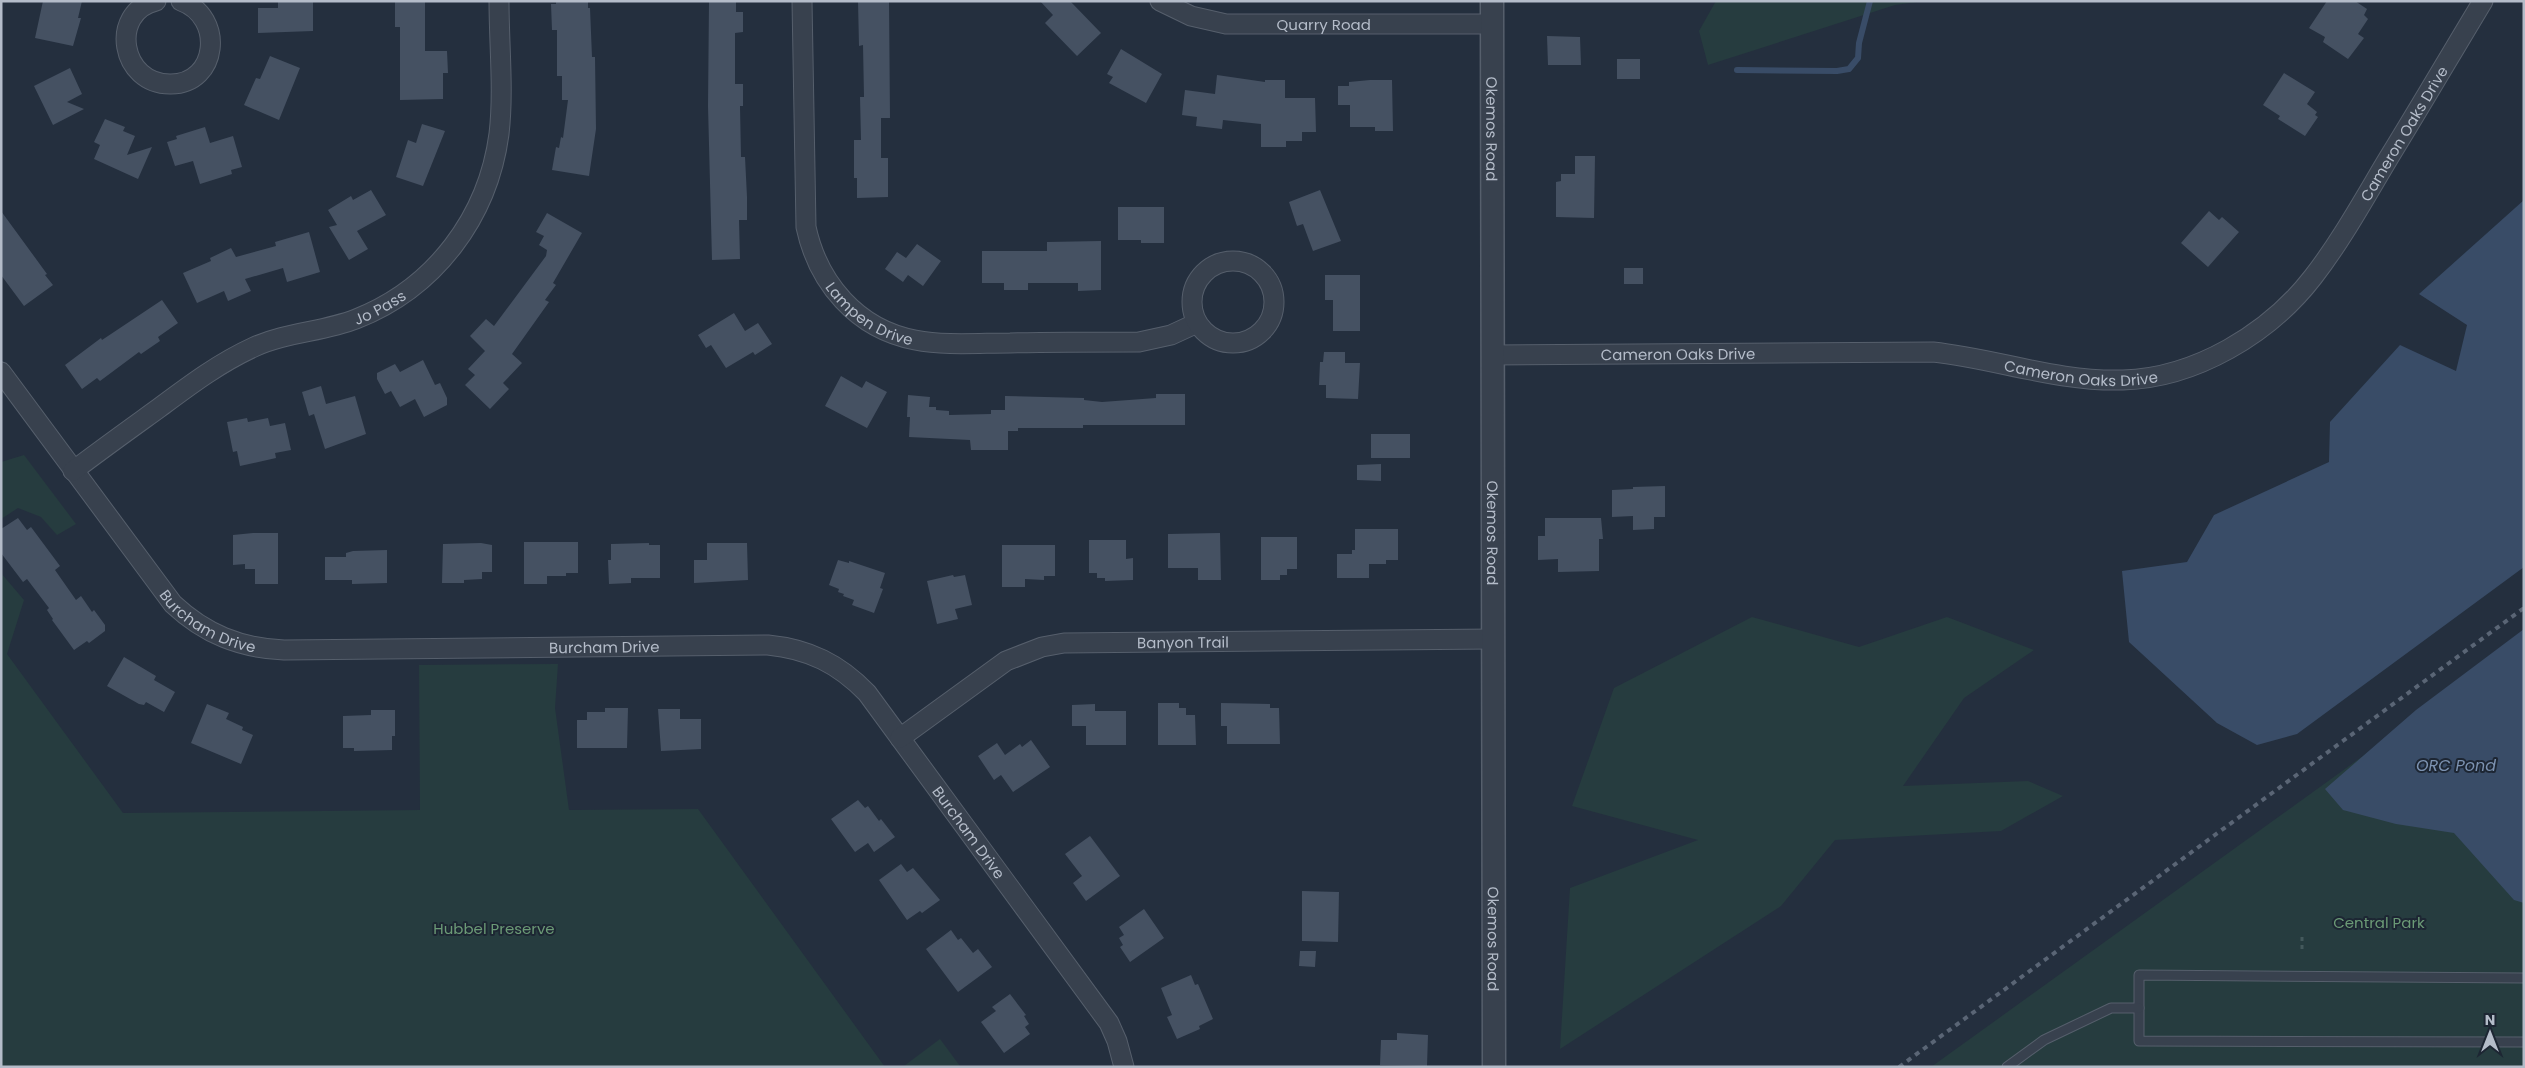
<svg xmlns="http://www.w3.org/2000/svg" width="2525" height="1068" viewBox="0 0 2525 1068" font-family="Poppins,sans-serif">
	<style>
		.green { fill: #263c3f }
		.water { fill: #394c67 }
		.lines { fill: none; stroke-linecap: round; stroke-linejoin: round }
		.stream { stroke: #394c67; stroke-width: 6 }
		.building { fill: #455162 }
		.service-casing { stroke: #565f6c; stroke-width: 11 }
		.minor-casing { stroke: #565f6c; stroke-width: 21 }
		.tertiary-casing { stroke: #565f6c; stroke-width: 25 }
		.path { stroke: #44595c; stroke-width: 3; stroke-dasharray: 4 4; stroke-linecap: butt }
		.service { stroke: #38414e; stroke-width: 9 }
		.minor { stroke: #38414e; stroke-width: 19 }
		.tertiary { stroke: #38414e; stroke-width: 22 }
		.rail { stroke: #5a6575; stroke-width: 4; stroke-dasharray: 5 5; stroke-linecap: butt }
		.labels { text-anchor: middle; dominant-baseline: central; stroke-width: 4; stroke-linejoin: round; paint-order: stroke }
		.street-label { font-size: 15px; fill: #b4bcc9; stroke: #1d2633 }
		.park-label { font-size: 15px; fill: #6b9a76; stroke: #1d2633 }
		.water-label { font-size: 16px; font-style: italic; fill: #7c92b1; stroke: #1d2633 }
	</style>
	<rect width="100%" height="100%" fill="#242f3e"/>
	<g class="green">
		<path d="M1716 1H1924L1895 5 1708 65 1699 31Z"/>
		<path d="M24 455 76 524 57 535 41 517 18 508 1 519V462Z"/>
		<path d="M1 573 24 600 7 654 123 813 420 810 419 665 558 664 555 708 569 810 698 809 885 1067H1Z"/>
		<path d="M1752 617 1859 647 1947 617 2034 650 1964 698 1903 786 2028 781 2063 796 2001 831 1835 840 1781 906 1560 1049 1570 888 1698 840 1572 806 1614 688Z"/>
		<path d="M2524 640V1067H1931Z"/>
		<path d="M940 1039 960 1066 904 1067V1066Z"/>
	</g>
	<g class="water">
		<path d="M2524 200V567L2297 734 2257 745 2217 723 2129 642 2122 571 2187 562 2214 515 2329 462 2330 422 2400 345 2456 371 2467 325 2419 294Z"/>
		<path d="M2524 629V903L2514 900 2454 833 2396 824 2343 810 2325 789 2416 710Z"/>
	</g>
	<g class="lines">
		<path class="stream" d="M1737 70 1837 71 1849 69 1858 58 1859 43 1870 1"/>
	</g>
	<g class="building">
		<path d="M43 1H82L78 18H81L73 46 35 38Z"/>
		<path d="M278 1H313V31L258 33V8H278Z"/>
		<path d="M395 1H425V51H447L448 73H443V99L400 100V27H395Z"/>
		<path d="M556 1H588V8H590L592 57H595L596 129 589 176 552 170 556 147 559 148 561 137 563 138 568 100H562V76H557V30H552L551 4H556Z"/>
		<path d="M709 1H736V12H743V32L735 33V84H743V106H740L741 157H745L747 197V220H739L740 259 712 260 708 106Z"/>
		<path d="M858 1H889L890 118H881V158H888V197L857 198V178H854V140H861L860 97H864L863 45 859 46Z"/>
		<path d="M1040 1H1070L1101 33 1077 56 1045 23 1053 15Z"/>
		<path d="M2327 1H2355L2367 9 2364 15 2368 19 2358 34 2364 38 2348 59 2323 42 2325 37 2309 28Z"/>
		<path d="M1547 36 1580 37 1581 65H1548Z"/>
		<path d="M1121 49 1162 74 1146 103 1109 83 1113 77 1107 74Z"/>
		<path d="M270 56 300 68 279 120 244 105 256 78 260 79Z"/>
		<rect x="1617" y="59" width="23" height="20"/>
		<path d="M70 68 82 94 67 102 84 109 53 125 34 86Z"/>
		<path d="M2284 73 2315 92 2307 104 2317 112 2315 115 2318 117 2305 136 2278 119 2280 116 2263 105Z"/>
		<path d="M1217 75 1265 82V80H1285V98H1315L1316 132H1302V141H1286V147H1261V124L1223 120 1222 129 1196 126 1197 117 1182 115 1185 90 1215 94Z"/>
		<path d="M1370 80H1392L1393 131H1375V127H1350V105H1338V86H1349V82Z"/>
		<path d="M105 119 125 127 123 131 135 136 127 155 152 147 138 179 94 159 100 145 94 142Z"/>
		<path d="M422 124 445 131 423 186 396 177 408 140 416 143Z"/>
		<path d="M205 127 210 143 233 136 242 167 231 170 232 174 200 184 193 161 175 166 167 142 177 139 176 136Z"/>
		<path d="M1575 156H1595L1594 218 1556 217V182L1561 181V174H1575Z"/>
		<path d="M371 190 386 215 357 231 368 249 349 260 329 227 337 225 328 210 351 196 353 200Z"/>
		<path d="M1320 190 1341 241 1313 251 1303 224 1297 226 1289 202Z"/>
		<path d="M1118 207H1164V243H1141V240H1118Z"/>
		<path d="M1 211 47 274 45 275 53 285 24 306 1 275Z"/>
		<path d="M2209 211 2219 220 2222 217 2239 232 2208 267 2181 243Z"/>
		<path d="M547 213 582 233 553 283 556 285 545 300 549 302 512 354 522 363 503 383 509 389 490 409 465 385 475 375 468 369 485 351 470 336 486 319 494 326 546 256 547 250 539 245 544 236 536 232Z"/>
		<path d="M309 232 320 272 287 282 283 268 245 279 251 291 228 301 224 291 197 303 183 273 211 261 210 258 231 248 236 257 276 246 275 242Z"/>
		<path d="M1101 241V290L1078 291V283H1028V290H1004V283H982V251H1047V242Z"/>
		<path d="M917 244 941 261 923 286 908 275 903 282 885 269 897 252 906 258Z"/>
		<rect x="1624" y="268" width="19" height="16"/>
		<path d="M1325 275H1360V331H1333V300H1325Z"/>
		<path d="M162 300 178 323 158 337 160 341 141 354 139 352 100 381 97 378 82 389 65 365 101 338 102 340Z"/>
		<path d="M734 313 745 331 758 323 772 344 755 355 753 352 726 368 711 345 706 348 698 335Z"/>
		<path d="M1324 352H1345V363H1360L1358 399 1326 398V385H1319L1320 362H1323Z"/>
		<path d="M423 360 435 385 440 383 447 398V405L424 417 415 399 400 407 391 391 385 394 377 379V373L395 364 400 372Z"/>
		<path d="M841 376 862 388 866 381 887 392 867 428 825 406Z"/>
		<path d="M321 386 326 404 355 396 366 434 325 449 314 414 309 416 302 392Z"/>
		<path d="M1156 394H1185V425H1083V428H1018V431H1008V450H971L970 440 909 437 910 417H907L908 395 930 397 929 407H936V410L949 411V415L991 414V410H1005V396L1084 398V400L1102 402 1156 398Z"/>
		<path d="M247 418 248 422 268 418 270 426 285 423 291 450 275 453 276 458 240 466 237 451 233 452 227 422Z"/>
		<rect x="1371" y="434" width="39" height="24"/>
		<path d="M1381 464V481L1357 480V465Z"/>
		<path d="M1665 486V517H1654V529L1633 530V516L1612 517V490L1633 489V487Z"/>
		<path d="M18 518 27 530 31 527 60 566 55 570 76 600 81 596 92 612 94 610 105 625V631L89 643 87 641 74 650 52 620 53 619 47 610 49 608 27 579 23 582 1 553V529Z"/>
		<path d="M1545 518H1601L1603 539H1599V571L1558 572V559L1538 560V536H1545Z"/>
		<path d="M1355 529H1398V560H1386V564H1369V578H1337V554H1352V550H1355Z"/>
		<path d="M253 533H278V584H255V569H245V564L233 565V535Z"/>
		<path d="M1220 533 1221 580H1198V568H1168V534Z"/>
		<path d="M1261 537H1297V569H1287V575H1280V580H1261Z"/>
		<path d="M1089 540H1126V559L1133 558V580L1105 581V578H1097V573H1089Z"/>
		<path d="M524 542H578V573H566V576H547V584H524Z"/>
		<path d="M481 543 492 545V572H482V579L464 580V583H442L443 544Z"/>
		<path d="M649 543V545H660V578H631V583L609 584 608 560H611V544Z"/>
		<path d="M707 543H747L748 580 694 583V560H707Z"/>
		<path d="M1002 545H1055V576H1044V580L1025 579V587H1002Z"/>
		<path d="M387 550V583L352 584V580H325V557H346V553L353 551Z"/>
		<path d="M838 560 849 563V561L885 573 880 588 883 589 874 613 852 605 854 600 843 596 844 594 838 592 839 589 829 585Z"/>
		<path d="M953 575 954 577 965 575 972 605 955 609 958 619 937 624 927 581Z"/>
		<path d="M124 657 156 676 154 680 175 692 164 712 146 702 144 705 139 704 107 686Z"/>
		<path d="M1158 703H1179V708H1186V715H1195L1196 745H1158Z"/>
		<path d="M1221 703 1270 704V708H1279L1280 744H1227V726H1221Z"/>
		<path d="M207 704 229 713 226 719 243 727 242 730 253 735 241 764 191 743Z"/>
		<path d="M1095 704V711H1126V745H1086V726H1072V705Z"/>
		<path d="M605 708H628L627 748H577V720H587V712H605Z"/>
		<path d="M658 709H680V719H701V749L661 751Z"/>
		<path d="M371 710H395V736H392V750L354 751V748H343V716L371 715Z"/>
		<path d="M1031 740 1050 767 1013 792 1001 775 994 780 978 756 997 743 1005 755 1020 744 1022 747Z"/>
		<path d="M858 800 865 808 868 806 879 821 881 819 895 837 874 852 868 843 855 852 831 819Z"/>
		<path d="M1090 836 1120 876 1086 901 1073 883 1082 876 1065 854Z"/>
		<path d="M901 864 907 872 913 868 940 900 922 913 920 911 907 920 879 880Z"/>
		<path d="M1302 891 1339 892 1338 942 1302 941Z"/>
		<path d="M1144 909 1164 938 1130 962 1120 947 1123 945 1119 938 1124 935 1119 927Z"/>
		<path d="M951 930 958 940 961 938 973 953 978 949 992 967 958 992 926 949Z"/>
		<path d="M1300 951H1316L1315 967 1299 966Z"/>
		<path d="M1191 975 1195 985 1198 984 1213 1019 1199 1026 1200 1029 1177 1039 1167 1017 1172 1015 1161 988Z"/>
		<path d="M1010 994 1026 1015 1024 1016 1029 1024 1025 1027 1030 1034 1004 1053 981 1022 996 1011 992 1007Z"/>
		<path d="M1397 1033 1428 1035 1427 1066 1380 1065 1381 1040H1397Z"/>
	</g>
	<g class="lines">
		<g class="service-casing">
			<g id="service">
				<path d="M2524 978 2139 975V1041L2524 1042"/>
				<path d="M2007 1067 2044 1040 2111 1008H2139"/>
			</g>
		</g>
		<g class="minor-casing">
			<g id="minor">
				<path d="M156 1C109 12 120 85 171 84 218 84 225 17 181 1"/>
				<path id="s1" d="M802 1 806 227C818 283 857 329 915 340 945 346 979 343 1010 343 1053 342 1096 342 1139 342L1171 335 1197 323"/>
				<path id="s2" d="M1160 1 1191 16 1226 24H1492"/>
				<circle cx="1233" cy="302" r="41"/>
				<path id="s3" d="M1493 355 1933 352C1997 359 2058 382 2123 380 2195 378 2269 334 2313 277 2341 241 2364 199 2388 159 2420 107 2451 54 2483 1"/>
				<path id="s4" d="M1 372 173 604C205 634 240 648 284 650L768 645C809 649 839 664 867 693L1109 1023 1117 1041 1124 1067"/>
				<path id="s5" d="M73 471C102 449 130 429 159 408 190 385 219 363 254 347 287 332 323 332 356 319 435 288 488 217 499 134 504 91 499 45 499 1"/>
				<path id="s6" d="M900 738 1006 661 1042 647 1064 643 1494 639"/>
			</g>
		</g>
		<g class="tertiary-casing">
			<g id="tertiary">
				<path id="s7" d="M1492 1 1494 1067"/>
			</g>
		</g>
		<path class="path" d="M2302 937V950"/>
		<use href="#service" class="service"/>
		<use href="#minor" class="minor"/>
		<use href="#tertiary" class="tertiary"/>
		<path class="rail" d="M1899 1067 2524 608"/>
	</g>
	<g class="labels">
		<g class="street-label">
			<text stroke="none"><textPath href="#s2" startOffset="168">Quarry Road</textPath></text>
			<text stroke="none"><textPath href="#s7" startOffset="128">Okemos Road</textPath></text>
			<text stroke="none"><textPath href="#s3" startOffset="1025">Cameron Oaks Drive</textPath></text>
			<text stroke="none"><textPath href="#s5" startOffset="352">Jo Pass</textPath></text>
			<text stroke="none"><textPath href="#s1" startOffset="339">Lampen Drive</textPath></text>
			<text stroke="none"><textPath href="#s3" startOffset="185">Cameron Oaks Drive</textPath></text>
			<text stroke="none"><textPath href="#s3" startOffset="590">Cameron Oaks Drive</textPath></text>
			<text stroke="none"><textPath href="#s7" startOffset="532">Okemos Road</textPath></text>
			<text stroke="none"><textPath href="#s4" startOffset="328">Burcham Drive</textPath></text>
			<text stroke="none"><textPath href="#s6" startOffset="311">Banyon Trail</textPath></text>
			<text stroke="none"><textPath href="#s4" startOffset="732">Burcham Drive</textPath></text>
			<text stroke="none"><textPath href="#s4" startOffset="1181">Burcham Drive</textPath></text>
			<text stroke="none"><textPath href="#s7" startOffset="938">Okemos Road</textPath></text>
		</g>
		<g class="park-label">
			<text x="2379" y="922">Central Park</text>
			<text x="494" y="928">Hubbel Preserve</text>
		</g>
		<g class="water-label">
			<text x="2456" y="765">ORC Pond</text>
		</g>
	</g>
	<rect width="2525" height="1068" fill="none" stroke="#b4bcc9" stroke-width="5"/>
	<g transform="translate(2490 1033)" stroke="#1d2633" stroke-width="4" paint-order="stroke">
	<path d="M0-4L9 19L0 12L-9 19Z" fill="#b4bcc9"/>
	<text y="-8" font-size="14" font-weight="bold" text-anchor="middle" fill="#b4bcc9">N</text>
	</g>
</svg>
